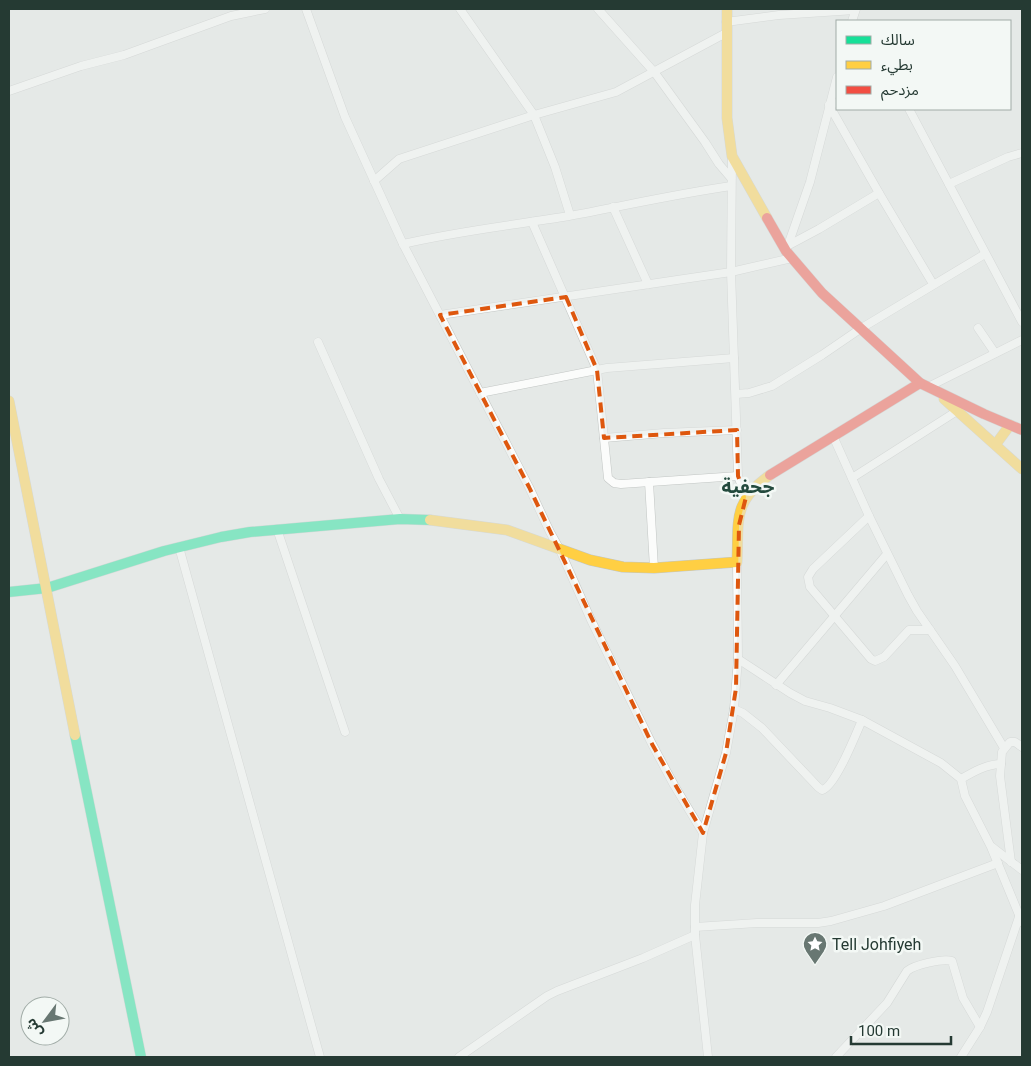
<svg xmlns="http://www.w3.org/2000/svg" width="1031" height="1066" viewBox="0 0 1031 1066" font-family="Roboto,'Noto Sans Arabic',sans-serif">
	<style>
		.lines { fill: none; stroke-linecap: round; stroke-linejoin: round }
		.street-casing { stroke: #c2c6c4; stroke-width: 9 }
		.fast-casing { stroke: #c1c6c4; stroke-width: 11 }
		.slow-casing { stroke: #c1c6c4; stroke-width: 11 }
		.jam-casing { stroke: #c1c6c4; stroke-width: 11 }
		.street { stroke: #fbfcfb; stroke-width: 8 }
		.fast { stroke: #16e098; stroke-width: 10 }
		.slow { stroke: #ffcf43; stroke-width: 10 }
		.jam { stroke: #f24e42; stroke-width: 10 }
		.marked { fill: none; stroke: #de570e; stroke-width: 4; stroke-dasharray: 10 6; stroke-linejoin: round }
		.labels { text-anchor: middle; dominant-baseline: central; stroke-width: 5; stroke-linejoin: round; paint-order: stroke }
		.poi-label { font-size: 16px; fill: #253a33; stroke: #f3f8f5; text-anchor: start }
		.quarter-label { font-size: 19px; font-weight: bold; fill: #234a3d; stroke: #f3f8f5 }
	</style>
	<rect width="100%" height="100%" fill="#e5e9e7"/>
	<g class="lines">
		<g class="street-casing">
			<g id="street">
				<path d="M306 9 345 117 403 244 529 487 550 532 560 550 591 620 652 744 674 785 703 833"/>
				<path d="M460 9 534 115 555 167 570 215"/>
				<path d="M598 9 655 73 705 142 719 164 731 178"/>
				<path d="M852 21 856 9"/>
				<path d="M726 22 779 15 855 10"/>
				<path d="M9 91 81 66 124 55 231 16 265 9"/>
				<path d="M837 103 829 105 879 193 933 284"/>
				<path d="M909 109 1022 322"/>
				<path d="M732 156 731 272 738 476 746 497"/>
				<path d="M374 181 399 159 534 115 616 92 726 33"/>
				<path d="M949 184 1008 157 1022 153"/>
				<path d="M613 207 648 284"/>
				<path d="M532 222 597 370 608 478 614 483 621 484 738 476"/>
				<path d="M403 244C458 231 514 225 569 216 623 206 676 194 731 186"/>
				<path d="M789 245 819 229 879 193"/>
				<path d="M786 251 810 182 837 77"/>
				<path d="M440 315 731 272 792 258"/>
				<path d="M978 328 995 353"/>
				<path d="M318 342 379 479 400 519"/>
				<path d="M928 387 1022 340"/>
				<path d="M480 393 607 368 734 358"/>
				<path d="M736 394 749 393 772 386 822 355 860 329 985 254"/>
				<path d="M833 436 869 516 908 595 917 611 955 666 1004 748"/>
				<path d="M604 438 664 433 737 430"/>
				<path d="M852 478 957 411"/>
				<path d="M649 482 654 568"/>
				<path d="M869 516 813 569 808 577 810 587 871 659 875 661 884 657 909 630H930"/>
				<path d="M277 529 345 732"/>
				<path d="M179 547 320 1057"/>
				<path d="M738 659 790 693 805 701 830 708 862 720 941 763 961 779 965 796 991 847 1022 922"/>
				<path d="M776 685 887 554"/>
				<path d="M734 709 743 713 762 728 818 787 822 790C835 787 856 734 862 720"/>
				<path d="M1001 764 1000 776 1011 862"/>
				<path d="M961 779C973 772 987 764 1001 764L1002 752 1010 742H1015L1022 747"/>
				<path d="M992 847 1022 870"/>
				<path d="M695 927 757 923H818L831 921 884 906 998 863"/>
				<path d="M459 1057 547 996 557 991 643 958 695 935"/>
				<path d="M708 1057 695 935V905L703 833 726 753 734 709 738 659 737 562"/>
				<path d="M836 1057 887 1003 907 971C914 965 943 958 952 961L963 998 980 1027"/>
				<path d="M961 1057 980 1027 987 1012 1020 914"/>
			</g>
		</g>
		<g class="fast-casing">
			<g id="fast">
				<path d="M9 592 47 588 164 551 221 537 250 532 400 519 430 520"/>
				<path d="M75 735 141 1057"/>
			</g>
		</g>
		<g class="slow-casing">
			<g id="slow">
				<path d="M727 9V118L732 156 767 218"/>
				<path d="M944 399 1022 469"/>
				<path d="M9 401 75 735"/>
				<path d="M996 444 1010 425"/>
				<path d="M430 520 507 530 590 560 623 567 654 568 737 562C739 520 732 502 770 475"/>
			</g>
		</g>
		<g class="jam-casing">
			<g id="jam">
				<path d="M767 218 786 251 822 293 920 383 984 414 1022 430"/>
				<path d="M770 475 920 383"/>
			</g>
		</g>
		<use href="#street" class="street"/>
		<use href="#fast" class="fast"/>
		<use href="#slow" class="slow"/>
		<use href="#jam" class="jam"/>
	</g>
	<path d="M0 0H1031V1066H0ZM566 297 597 370 604 438 737 430 738 476 746 497 739 525 736 688 726 753 703 833 652 744 529 487 440 315Z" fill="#e5e9e7" fill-opacity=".55" fill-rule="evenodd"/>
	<path class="marked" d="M566 297 597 370 604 438 737 430 738 476 746 497 739 525 736 688 726 753 703 833 652 744 529 487 440 315Z"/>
	<defs>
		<g id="sight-pin" transform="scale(1.25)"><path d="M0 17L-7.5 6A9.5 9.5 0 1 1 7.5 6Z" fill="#687772" stroke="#f3f8f5"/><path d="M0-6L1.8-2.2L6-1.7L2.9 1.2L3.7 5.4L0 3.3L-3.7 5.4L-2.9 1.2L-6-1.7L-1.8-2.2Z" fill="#fff"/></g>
	</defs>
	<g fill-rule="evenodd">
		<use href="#sight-pin" x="815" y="944"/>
	</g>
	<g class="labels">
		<g class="poi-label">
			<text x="832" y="944">Tell Johfiyeh</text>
		</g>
		<g class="quarter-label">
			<text x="748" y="486">جحفية</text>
		</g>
	</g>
	<rect width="1031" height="1066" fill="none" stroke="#253a33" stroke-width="20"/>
	<rect x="836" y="20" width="175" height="90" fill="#f3f8f5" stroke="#a1aca7"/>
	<rect x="846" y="36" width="25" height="8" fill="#16e098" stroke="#a1aca7"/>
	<text x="881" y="45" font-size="15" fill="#253a33">سالك</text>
	<rect x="846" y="61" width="25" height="8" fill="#ffcf43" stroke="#a1aca7"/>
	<text x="881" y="70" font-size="15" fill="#253a33">بطيء</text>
	<rect x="846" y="86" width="25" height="8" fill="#f24e42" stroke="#a1aca7"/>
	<text x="881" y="95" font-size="15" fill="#253a33">مزدحم</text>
	<g transform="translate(45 1021) rotate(238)"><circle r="24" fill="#f3f8f5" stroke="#a1aca7"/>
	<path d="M0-4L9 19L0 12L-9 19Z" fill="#687772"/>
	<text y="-8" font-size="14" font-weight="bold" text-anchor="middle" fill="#253a33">ش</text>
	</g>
	<path d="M851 1036v8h100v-8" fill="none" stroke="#253a33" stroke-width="2.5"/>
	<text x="858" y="1036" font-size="15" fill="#253a33" stroke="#f3f8f5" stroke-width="4" paint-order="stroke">100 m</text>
</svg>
